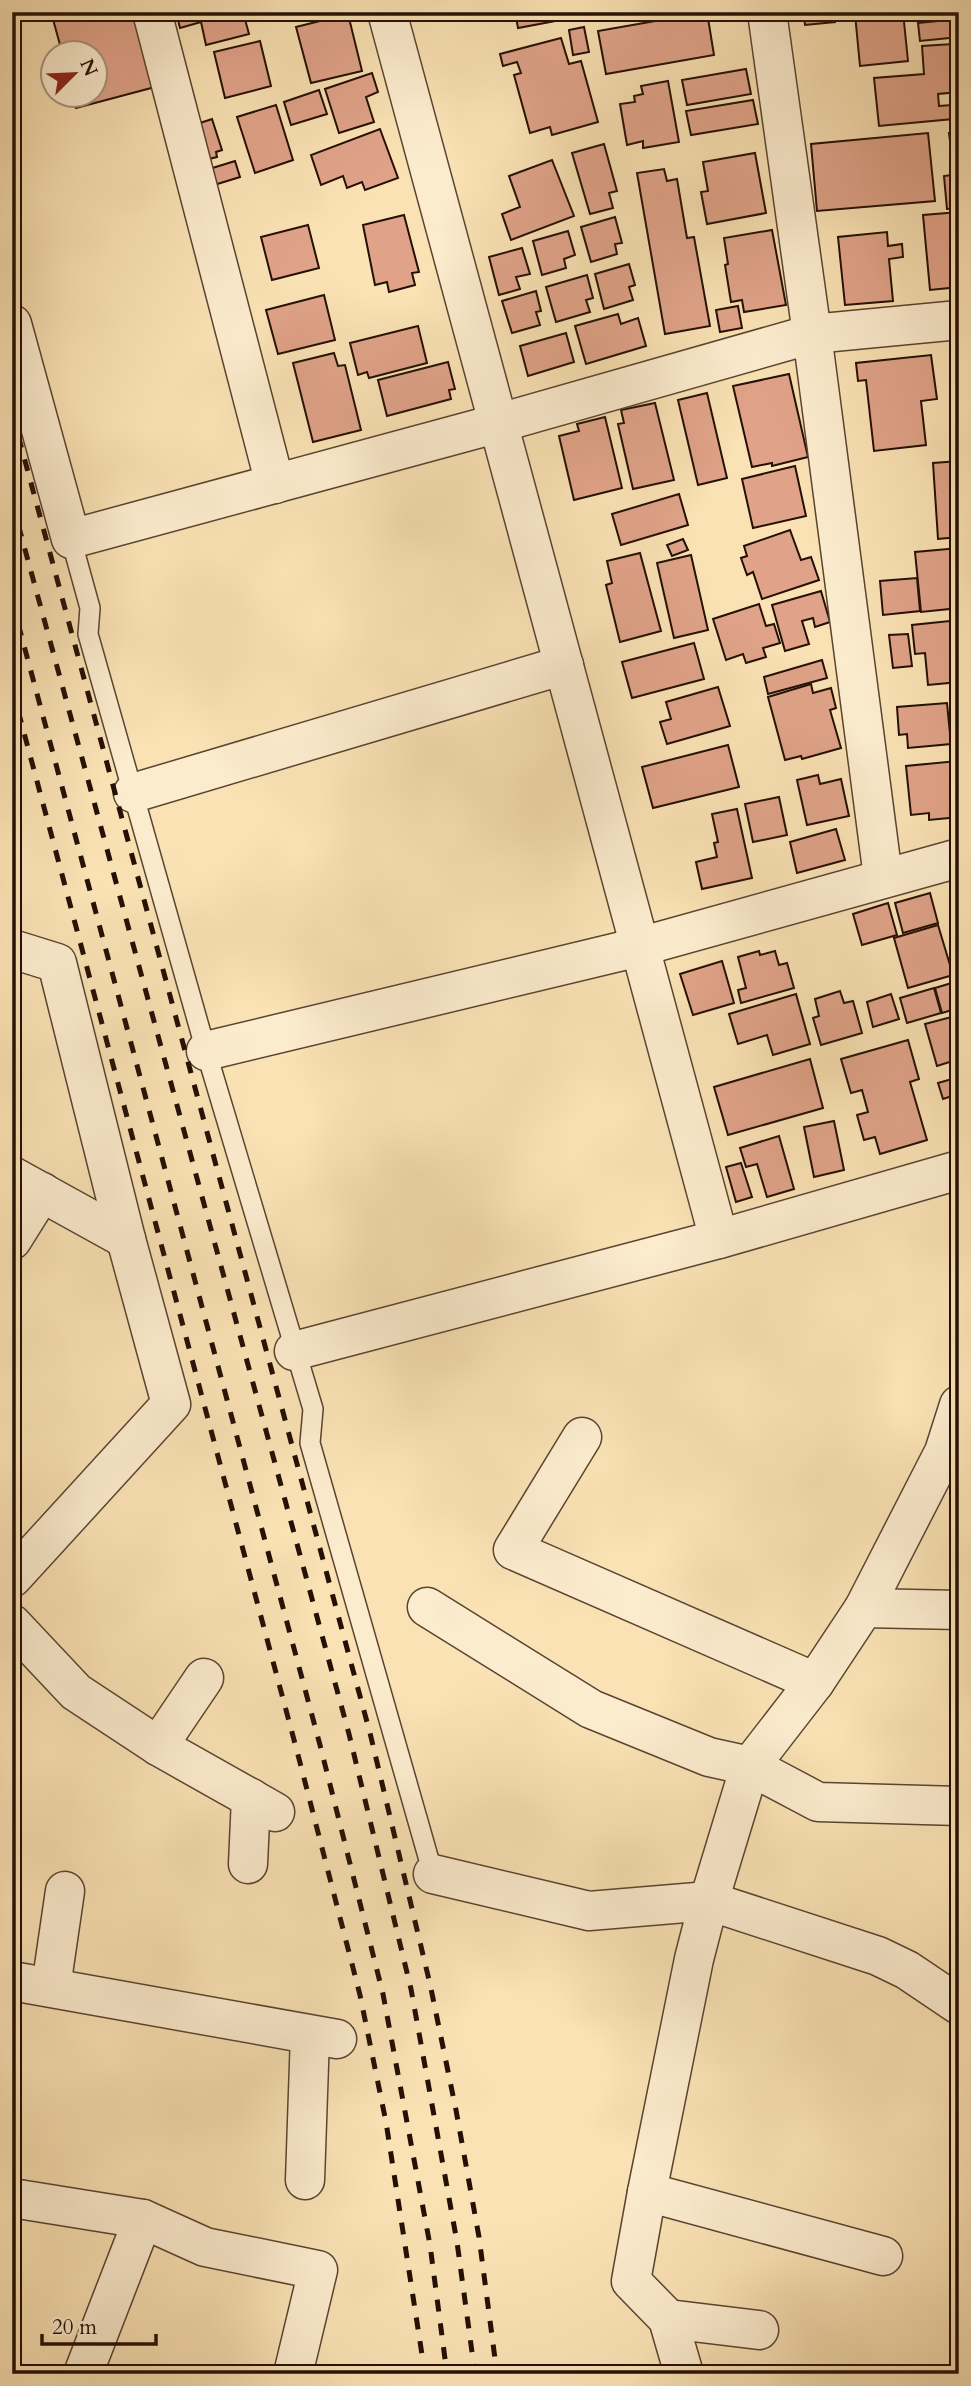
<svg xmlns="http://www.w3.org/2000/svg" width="971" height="2386" viewBox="0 0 971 2386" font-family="Cardo,serif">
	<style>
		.building { fill: #e0a389; stroke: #251005; stroke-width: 2 }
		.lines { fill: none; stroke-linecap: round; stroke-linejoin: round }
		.lane-casing { stroke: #5a4431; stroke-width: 22 }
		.street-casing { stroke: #5a4431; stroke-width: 41 }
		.lane { stroke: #fcecce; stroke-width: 19 }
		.street { stroke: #fcecce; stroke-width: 38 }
		.rail { stroke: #251005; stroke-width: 5; stroke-dasharray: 12 12; stroke-linecap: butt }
	</style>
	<rect width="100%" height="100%" fill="#fae2b4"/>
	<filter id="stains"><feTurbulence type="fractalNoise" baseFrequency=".00286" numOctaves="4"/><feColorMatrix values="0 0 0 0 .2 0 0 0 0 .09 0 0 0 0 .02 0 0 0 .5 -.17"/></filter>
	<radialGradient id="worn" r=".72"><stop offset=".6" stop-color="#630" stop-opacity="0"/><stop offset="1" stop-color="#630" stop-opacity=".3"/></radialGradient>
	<g class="building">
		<path d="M51 12H134L155 87 76 108 73 94H94V52H62Z"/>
		<path d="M176 12H243L249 34 206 45 201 22 180 28Z"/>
		<path d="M515 12H577V17L518 28Z"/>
		<path d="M707 12 714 55 606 74 598 31Z"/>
		<path d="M804 12H834L835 22 805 25Z"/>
		<path d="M871 12H903L908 61 860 66 855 14Z"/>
		<path d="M348 14 362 71 311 83 296 27Z"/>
		<path d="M959 19V37L920 41 918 23Z"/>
		<path d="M584 27 589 52 573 55 569 30Z"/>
		<path d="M561 38 569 64 581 61 598 122 552 135 550 127 530 133 514 75 521 73 517 62 503 66 500 54Z"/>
		<path d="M260 41 271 86 225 98 214 52Z"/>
		<path d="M953 44 955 64 959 63V92L938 94 939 106 952 105 953 119 879 126 874 78 924 74 922 46Z"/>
		<path d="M746 69 751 94 687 105 682 80Z"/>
		<path d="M372 73 378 92 366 97 374 122 339 133 325 89Z"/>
		<path d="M668 81 679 142 643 148V141L627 145 620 104 635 102 634 96 643 94 641 86Z"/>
		<path d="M319 90 327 114 291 125 284 102Z"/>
		<path d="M753 100 758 124 691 135 686 111Z"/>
		<path d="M276 105 293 160 255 173 237 117Z"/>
		<path d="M212 119 222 150 216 152 217 157 205 160 194 125Z"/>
		<path d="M380 129 398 178 365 190 362 182 347 188 343 176 321 185 311 155Z"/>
		<path d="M928 133 935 201 817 211 811 144Z"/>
		<path d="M949 133H959V165H953Z"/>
		<path d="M604 144 617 191 609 193 613 208 590 214 572 153Z"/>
		<path d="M755 153 766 213 707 224 701 192 708 191 703 162Z"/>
		<path d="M552 160 574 216 511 240 502 214 520 207 509 176Z"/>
		<path d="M235 161 240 177 211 186 206 170Z"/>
		<path d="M664 169 667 181 677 179 687 238 694 237 710 326 665 334 637 173Z"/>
		<path d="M959 174V208L947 209 944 176Z"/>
		<path d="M959 212V287L930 290 923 215Z"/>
		<path d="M404 215 419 272 412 273 415 285 389 292 387 282 375 285 363 225Z"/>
		<path d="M615 217 622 243 615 244 617 254 591 262 581 227Z"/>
		<path d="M308 225 319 268 272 280 261 237Z"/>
		<path d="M772 230 786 305 744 312 742 300 731 302 725 265 728 264 724 238Z"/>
		<path d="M568 231 575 255 564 259 566 268 542 275 533 241Z"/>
		<path d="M887 232 888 246 902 244 903 257 889 259 893 301 845 305 838 237Z"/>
		<path d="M522 248 530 274 516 277 520 289 499 295 489 257Z"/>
		<path d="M629 264 635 285 629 287 633 300 604 309 595 274Z"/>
		<path d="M587 275 593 298 586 300 590 312 556 322 546 287Z"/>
		<path d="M536 291 541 311 536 312 540 325 512 333 502 301Z"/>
		<path d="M324 295 335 340 278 354 266 310Z"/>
		<path d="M738 306 742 328 720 332 716 310Z"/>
		<path d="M618 314 621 324 638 318 646 346 586 364 575 326Z"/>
		<path d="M418 326 427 363 369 378 367 372 358 375 350 343Z"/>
		<path d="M566 333 574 362 528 376 520 346Z"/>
		<path d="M334 353 338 366 345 365 361 430 313 442 293 363Z"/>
		<path d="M931 355 937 399 921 401 926 445 874 451 866 380 858 381 856 363Z"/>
		<path d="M448 362 455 389 449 390 451 399 387 416 378 380Z"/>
		<path d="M789 374 808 457 772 466V463L752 467 733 386Z"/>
		<path d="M707 393 727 478 698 485 678 400Z"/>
		<path d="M655 403 674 480 633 489 618 424 624 423 621 410Z"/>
		<path d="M605 417 622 488 574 500 559 436 579 431 577 424Z"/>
		<path d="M959 461V537L938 539 933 463Z"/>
		<path d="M795 466 806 516 753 528 742 479Z"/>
		<path d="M679 494 688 525 621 545 612 514Z"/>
		<path d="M790 530 801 560 811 557 819 580 762 599 753 572 747 575 741 558 747 556 744 546Z"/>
		<path d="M683 539 688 550 672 556 667 545Z"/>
		<path d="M959 548V608L921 612 915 552Z"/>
		<path d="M640 553 661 631 620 642 606 585 612 583 607 561Z"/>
		<path d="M691 555 708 630 674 638 657 563Z"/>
		<path d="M917 578 920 611 883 615 880 581Z"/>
		<path d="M821 591 830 622 815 627 813 618 802 621 809 644 785 651 772 605Z"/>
		<path d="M759 604 766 626 774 624 780 643 763 648 766 657 746 663 743 654 726 660 713 619Z"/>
		<path d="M959 620V682L928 685 925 653 915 654 912 625Z"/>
		<path d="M908 634 912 666 893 668 889 635Z"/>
		<path d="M694 643 704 679 632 698 622 662Z"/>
		<path d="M822 660 827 678 768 694 764 677Z"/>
		<path d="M811 684 813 693 831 688 836 708 830 710 841 748 802 759 801 756 785 760 768 697Z"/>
		<path d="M718 687 730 726 667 744 660 722 671 719 666 702Z"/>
		<path d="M947 703 951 744 908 748 907 734 899 735 897 707Z"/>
		<path d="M728 745 739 787 653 808 642 767Z"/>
		<path d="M957 761 959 817 929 820V813L911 815 906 766Z"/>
		<path d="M818 775 820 784 841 779 849 816 807 825 797 780Z"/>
		<path d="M779 797 787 835 753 842 745 804Z"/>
		<path d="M737 809 752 878 702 889 696 862 717 857 714 843 718 842 712 814Z"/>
		<path d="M836 829 845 860 797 873 790 842Z"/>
		<path d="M930 893 938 923 903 933 895 903Z"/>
		<path d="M888 903 897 935 862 945 853 914Z"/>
		<path d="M938 925 953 975 908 988 894 938Z"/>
		<path d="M759 951 760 955 775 951 779 965 787 963 794 988 741 1003 738 990 746 988 738 957Z"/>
		<path d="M722 961 734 1003 693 1015 680 974Z"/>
		<path d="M955 982 959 994V1008L942 1013 935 988Z"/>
		<path d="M934 988 941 1013 907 1023 900 998Z"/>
		<path d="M840 991 844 1003 853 1001 862 1033 821 1045 813 1018 819 1016 815 999Z"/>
		<path d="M796 994 810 1044 773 1055 767 1035 738 1044 729 1014Z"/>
		<path d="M891 994 899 1019 873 1027 867 1002Z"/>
		<path d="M959 1015V1059L937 1066 925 1024Z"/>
		<path d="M908 1040 919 1079 910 1082 927 1140 880 1154 875 1137 864 1140 857 1115 868 1112 862 1090 851 1093 841 1059Z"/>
		<path d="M810 1059 823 1108 728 1135 714 1087Z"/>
		<path d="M959 1077V1120L952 1096 943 1099 938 1083Z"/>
		<path d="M834 1121 844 1170 814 1177 804 1127Z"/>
		<path d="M779 1136 794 1189 767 1197 757 1164 746 1167 740 1148Z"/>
		<path d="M741 1163 752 1197 736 1202 726 1167Z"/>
	</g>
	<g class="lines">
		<g class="lane-casing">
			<path id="lane" d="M71 539 90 608 88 634 206 1051 313 1409 310 1443 433 1874"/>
		</g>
		<g class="street-casing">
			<g id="street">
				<path d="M152 12 275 484"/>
				<path d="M387 12 719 1239"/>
				<path d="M767 12 812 334 883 877"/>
				<path d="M12 324 71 539 499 423 812 334 959 320"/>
				<path d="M133 793 564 665"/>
				<path d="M12 949 57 963 126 1239 171 1404 12 1578"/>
				<path d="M206 1051 639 947 959 858"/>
				<path d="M12 1176 126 1239"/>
				<path d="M12 1240 42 1192"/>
				<path d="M294 1351 719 1239 959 1170"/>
				<path d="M582 1437 513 1550 815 1682"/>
				<path d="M427 1607 591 1709 709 1757 750 1766 818 1802 959 1806"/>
				<path d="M864 1608 959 1610"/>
				<path d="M12 1624 76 1692 158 1746 275 1812"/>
				<path d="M158 1746 204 1678"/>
				<path d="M248 1864 251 1798"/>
				<path d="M433 1874 589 1911 709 1901 878 1956 907 1970 959 2005"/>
				<path d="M12 1981 337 2039"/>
				<path d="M51 1987 65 1891"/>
				<path d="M305 2180 310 2035"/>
				<path d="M647 2192 883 2256"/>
				<path d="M12 2198 143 2219 205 2247 318 2270 293 2374"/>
				<path d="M668 2319 759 2330"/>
				<path d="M83 2374 143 2219"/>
				<path d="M684 2374 668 2319 631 2281 647 2192 694 1959 709 1901 750 1766 815 1682 864 1608 944 1452 959 1405"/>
			</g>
		</g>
		<use href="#lane" class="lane"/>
		<use href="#street" class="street"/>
		<g class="rail">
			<path d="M12 413 370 1733 430 1984 456 2110 479 2237 497 2374"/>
			<path d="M12 502 349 1734 411 1989 457 2242 475 2374"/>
			<path d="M12 601 320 1745 383 1994 430 2245 447 2374"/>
			<path d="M12 688 297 1751 360 1995 386 2122 425 2374"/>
		</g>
	</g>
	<rect width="971" height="2386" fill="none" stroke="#fae2b4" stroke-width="42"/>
	<rect x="14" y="14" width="943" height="2358" fill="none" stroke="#251005" stroke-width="3.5"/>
	<rect x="21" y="21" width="929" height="2344" fill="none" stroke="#251005" stroke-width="2"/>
	<g transform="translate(74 74) rotate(66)"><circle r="33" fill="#fcecce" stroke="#a6947e" stroke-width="2"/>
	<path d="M0-5L12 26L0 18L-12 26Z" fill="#8f2418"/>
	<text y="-10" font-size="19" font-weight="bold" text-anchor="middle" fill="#251005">N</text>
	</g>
	<path d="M42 2334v10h114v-10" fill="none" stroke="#251005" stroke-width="3.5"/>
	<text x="52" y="2334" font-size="21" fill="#251005" stroke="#fcecce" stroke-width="5" paint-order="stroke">20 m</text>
	<rect width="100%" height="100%" filter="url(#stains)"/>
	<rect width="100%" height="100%" fill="url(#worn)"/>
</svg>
